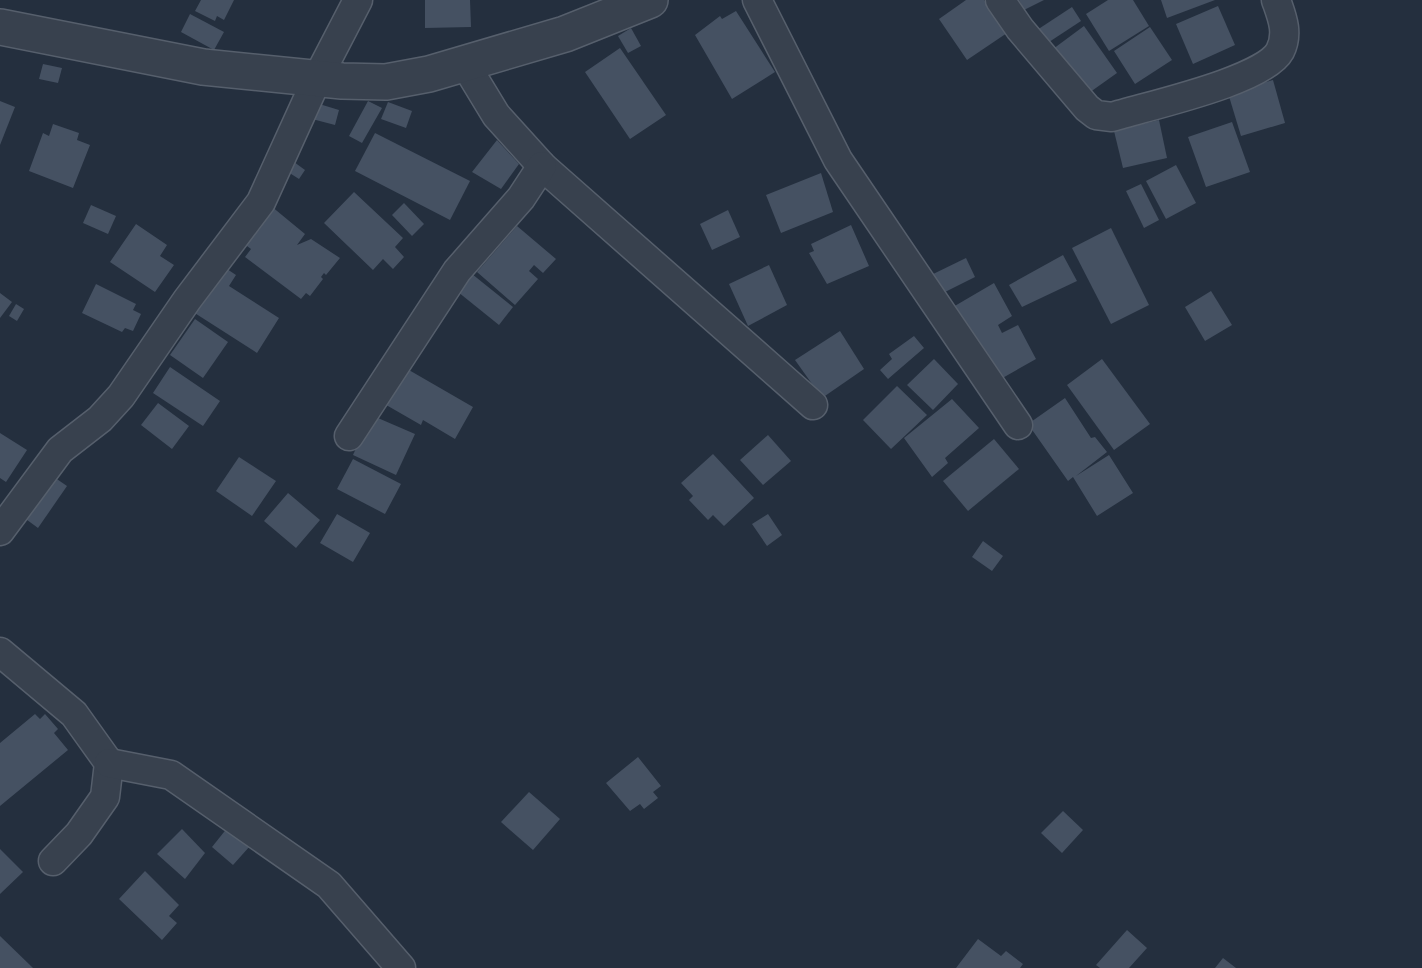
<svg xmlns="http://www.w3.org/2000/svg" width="1422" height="968" viewBox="0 0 1422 968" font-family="Arial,sans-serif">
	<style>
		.building { fill: #455162 }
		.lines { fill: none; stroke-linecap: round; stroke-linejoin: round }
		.minor-casing { stroke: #565f6c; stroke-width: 31 }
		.tertiary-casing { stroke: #565f6c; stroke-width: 38 }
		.minor { stroke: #38414e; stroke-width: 28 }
		.tertiary { stroke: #38414e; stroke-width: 35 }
	</style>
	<rect width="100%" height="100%" fill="#242f3e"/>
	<g class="building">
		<path d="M201 0H234L224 20 217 16 215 21 195 11Z"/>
		<path d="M425 0H470L471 27 425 28Z"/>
		<path d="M966 0H984L1007 33 967 60 939 19Z"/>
		<path d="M1019 0H1044L1024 10Z"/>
		<path d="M1108 0H1133L1149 26 1109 51 1086 14Z"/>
		<path d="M1161 0H1215L1167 18Z"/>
		<path d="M1218 6 1235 45 1193 64 1176 24Z"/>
		<path d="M1072 7 1081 21 1046 44 1037 30Z"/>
		<path d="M736 11 775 72 732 99 695 35 720 16 722 19Z"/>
		<path d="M190 14 224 32 214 50 181 32Z"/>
		<path d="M1084 26 1117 73 1086 95 1053 49Z"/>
		<path d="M1150 27 1172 60 1135 84 1114 51Z"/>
		<path d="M631 28 641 46 628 53 618 36Z"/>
		<path d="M620 48 666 115 630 139 585 72Z"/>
		<path d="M43 64 62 68 58 83 39 79Z"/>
		<path d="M1273 80 1285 123 1241 136 1228 93Z"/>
		<path d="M0 101 15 107 0 145Z"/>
		<path d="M368 101 382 108 362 143 349 136Z"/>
		<path d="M388 102 412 111 406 128 381 119Z"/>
		<path d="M316 103 339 110 335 125 312 119Z"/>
		<path d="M1159 120 1167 158 1123 168 1114 131Z"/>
		<path d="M1232 122 1250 172 1206 187 1188 137Z"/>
		<path d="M53 124 79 133 77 140 90 145 73 188 29 171 43 133 49 136Z"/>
		<path d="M375 133 470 181 450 220 355 171Z"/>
		<path d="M497 140 519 164 501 189 472 172Z"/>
		<path d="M294 162 305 170 299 179 288 172Z"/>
		<path d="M1176 165 1196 203 1166 219 1146 181Z"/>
		<path d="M821 173 833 212 781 233 766 195Z"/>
		<path d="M1141 184 1159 220 1144 228 1126 191Z"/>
		<path d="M354 192 403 238 395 247 404 257 393 269 383 259 373 270 324 223Z"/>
		<path d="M404 203 424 224 412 236 392 215Z"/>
		<path d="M91 205 116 216 108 234 83 223Z"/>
		<path d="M271 206 305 234 297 245 311 239 340 258 326 275 324 273 321 277 323 279 310 296 306 293 301 299 245 257 251 249 243 243 255 227 259 230 263 224 260 221Z"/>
		<path d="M728 210 740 237 712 250 700 224Z"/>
		<path d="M136 224 167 245 160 256 174 265 155 292 110 262Z"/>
		<path d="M851 225 869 266 827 284 809 253 814 251 811 244Z"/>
		<path d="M517 226 556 259 543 273 534 265 529 271 538 279 515 305 477 272Z"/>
		<path d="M1111 228 1149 305 1111 324 1072 248Z"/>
		<path d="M1063 255 1077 281 1022 307 1009 285Z"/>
		<path d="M966 258 975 277 937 296 927 277Z"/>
		<path d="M769 265 787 305 748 326 729 284Z"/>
		<path d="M224 267 236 275 229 286 279 318 257 353 190 310Z"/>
		<path d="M472 274 513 307 499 325 458 292Z"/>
		<path d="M994 283 1012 316 998 325 1002 333 1018 325 1036 359 999 380 953 307Z"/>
		<path d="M96 284 136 304 133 310 141 314 133 331 125 328 122 332 82 313Z"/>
		<path d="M1211 291 1232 325 1205 341 1185 307Z"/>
		<path d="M0 293 12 302 0 318Z"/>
		<path d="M16 304 24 309 17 321 9 316Z"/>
		<path d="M195 319 228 342 203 378 170 355Z"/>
		<path d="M840 331 864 369 822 398 795 360Z"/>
		<path d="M914 336 924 348 888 379 880 370 892 359 889 354Z"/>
		<path d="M934 359 958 384 933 410 907 385Z"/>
		<path d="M1102 359 1150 424 1114 450 1067 385Z"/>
		<path d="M402 366 473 407 455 439 423 420 421 425 381 402Z"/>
		<path d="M170 367 220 401 203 426 153 393Z"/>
		<path d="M897 386 927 415 891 449 863 420Z"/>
		<path d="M1065 398 1091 438 1095 437 1107 452 1076 476 1109 455 1133 493 1097 516 1073 477 1068 481 1028 424Z"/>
		<path d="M952 399 979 428 945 458 948 463 932 477 904 438Z"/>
		<path d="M158 403 189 426 172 449 141 425Z"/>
		<path d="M371 415 415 434 396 475 353 455Z"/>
		<path d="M0 433 27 450 6 482 0 478Z"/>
		<path d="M768 435 791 461 763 485 740 460Z"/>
		<path d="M994 439 1019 469 968 511 943 481Z"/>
		<path d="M713 454 754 498 724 526 713 515 708 520 689 500 693 496 681 483Z"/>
		<path d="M239 457 276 481 252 516 216 491Z"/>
		<path d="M353 459 401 484 385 514 337 489Z"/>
		<path d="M48 473 67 486 38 528 19 514Z"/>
		<path d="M288 493 320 520 296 548 264 521Z"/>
		<path d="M337 514 370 533 353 562 320 543Z"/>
		<path d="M768 514 782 535 767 546 752 524Z"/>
		<path d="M983 541 1003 556 992 571 972 557Z"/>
		<path d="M35 714 40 719 45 714 58 729 54 733 68 750 0 806V743Z"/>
		<path d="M638 757 661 786 653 792 658 798 644 809 640 804 630 811 606 783Z"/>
		<path d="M529 792 560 819 533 850 501 822Z"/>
		<path d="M1063 811 1083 830 1062 853 1041 833Z"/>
		<path d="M228 827 250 846 233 865 212 847Z"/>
		<path d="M182 829 205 853 185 879 157 854Z"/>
		<path d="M0 849 23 872 0 894Z"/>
		<path d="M145 871 179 905 169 916 177 923 162 940 119 899Z"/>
		<path d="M1127 930 1147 948 1129 968H1100L1096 965Z"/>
		<path d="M0 936 33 968H0Z"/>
		<path d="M978 939 1001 956 1006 951 1023 964 1020 968H956Z"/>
		<path d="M1223 958 1236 968H1215Z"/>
	</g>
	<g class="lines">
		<g class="minor-casing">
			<g id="minor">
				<path d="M757 0 838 160 1018 425"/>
				<path d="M1000 0 1020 29 1087 108 1096 115 1112 117C1147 106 1264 81 1280 51 1289 33 1282 17 1276 0"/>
				<path d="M465 64 496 115 542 166 813 405"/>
				<path d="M349 436 457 271 521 198 542 166"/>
				<path d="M0 531 60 450 100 419 121 396 187 300 261 202 317 79 358 0"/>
				<path d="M0 652 74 714 109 763 105 797 79 834 53 861"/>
				<path d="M109 763 171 775 329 885 401 968"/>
			</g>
		</g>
		<g class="tertiary-casing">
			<path id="tertiary" d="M0 27 203 67 342 81 386 82 429 74 565 34 650 0"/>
		</g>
		<use href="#minor" class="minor"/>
		<use href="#tertiary" class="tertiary"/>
	</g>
</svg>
